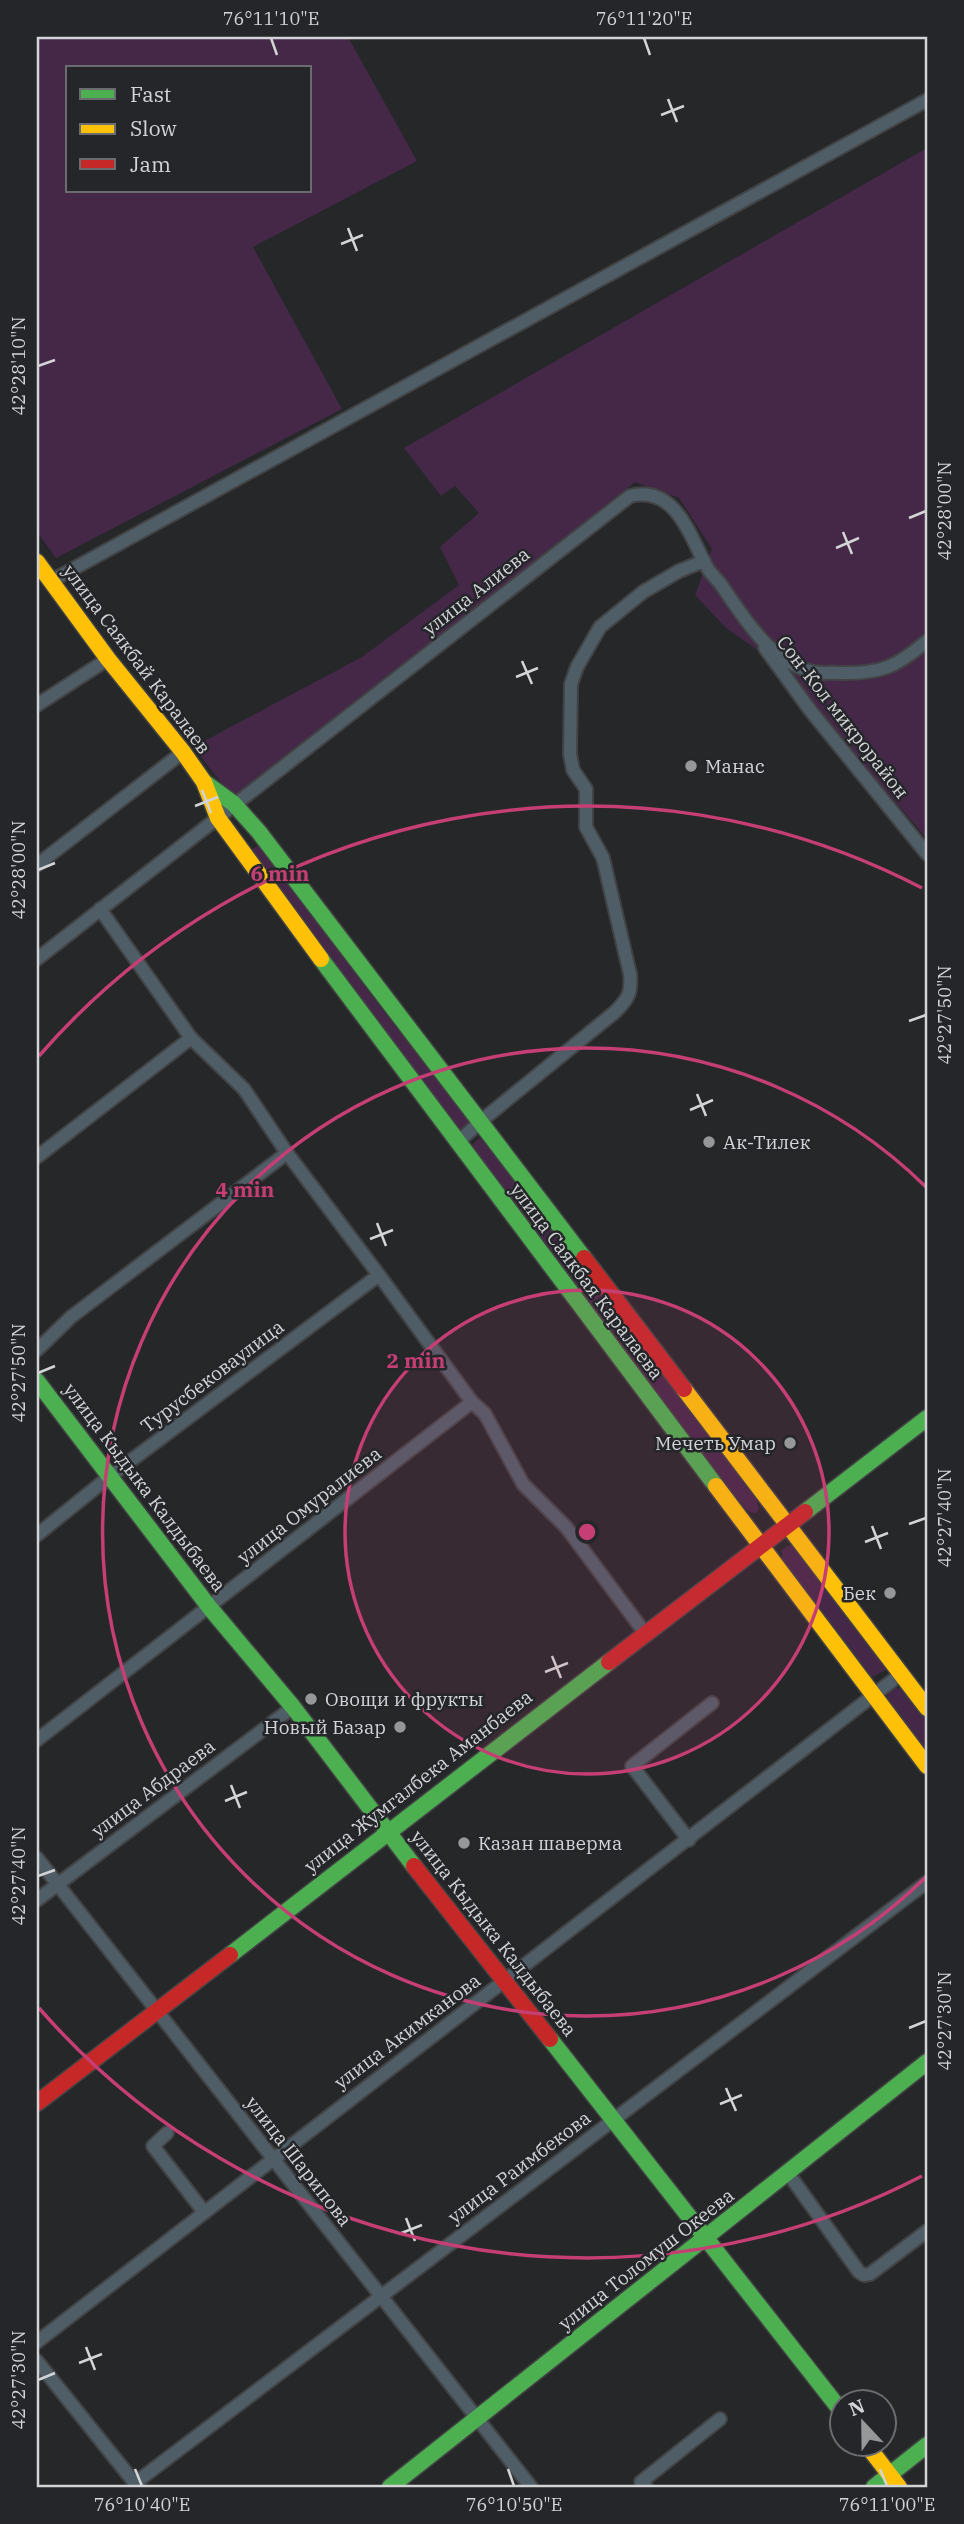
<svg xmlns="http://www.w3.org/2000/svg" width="964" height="2524" viewBox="0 0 964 2524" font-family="'IBM Plex Serif',serif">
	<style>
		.green { fill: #452848; fill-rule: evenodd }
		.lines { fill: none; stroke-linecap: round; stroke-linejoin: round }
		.street-casing { stroke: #424344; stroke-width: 16 }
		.fast-casing { stroke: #424344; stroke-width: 19 }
		.slow-casing { stroke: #424344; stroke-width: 19 }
		.jam-casing { stroke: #424344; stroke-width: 19 }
		.street { stroke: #4f5d67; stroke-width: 12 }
		.fast { stroke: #4caf50; stroke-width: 16 }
		.slow { stroke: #ffc107; stroke-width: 16 }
		.jam { stroke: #c62828; stroke-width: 16 }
		.ticks { fill: none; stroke: #d3d4d6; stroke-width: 2.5 }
		.ring { fill: none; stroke: #c53e74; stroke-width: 3.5 }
		.poi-dot { fill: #969799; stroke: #24262a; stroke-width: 2.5 }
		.labels { text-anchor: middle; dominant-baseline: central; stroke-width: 5; stroke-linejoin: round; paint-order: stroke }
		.street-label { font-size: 19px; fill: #d3d4d6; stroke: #24262a }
		.poi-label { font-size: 19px; fill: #d3d4d6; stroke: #24262a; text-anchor: start }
		.centre { fill: #c53e74; stroke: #24262a; stroke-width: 3.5 }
		.ring-label { font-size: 21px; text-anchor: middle; font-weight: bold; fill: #c53e74; stroke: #24262a; stroke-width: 5; stroke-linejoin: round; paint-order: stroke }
		.neatline { fill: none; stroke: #d3d4d6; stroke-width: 2.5 }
		.ticks-label { font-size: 18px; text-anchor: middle; fill: #d3d4d6 }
	</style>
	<rect width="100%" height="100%" fill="#252729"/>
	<g class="green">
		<path d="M37 37H348L417 161 253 247 342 409 56 558 37 532ZM68 68H310V191H68Z"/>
		<path d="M927 148V839L779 665 726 628 695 595 712 549 679 498 635 482 236 801 193 747 362 657 459 585 440 547 479 513 455 486 441 496 404 448Z"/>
		<path d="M259 845 377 1003 469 1121 466 1130 460 1132 454 1125 251 850Z"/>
		<path d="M479 1138 485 1143 756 1499 759 1510 756 1513 750 1512 745 1508C651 1389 561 1267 471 1146Z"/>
		<path d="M788 1546H793L886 1665V1670L872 1677 866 1674 782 1561V1550Z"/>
		<path d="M896 1688 905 1689 927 1719V1752L889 1701 887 1695 890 1690Z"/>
	</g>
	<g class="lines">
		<g class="street-casing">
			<g id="street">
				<path d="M51 581 927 100"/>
				<path d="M765 648 810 710 927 854"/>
				<path d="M37 705 108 659"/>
				<path d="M37 865 183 752"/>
				<path d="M100 909 191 1038 244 1089 287 1153 379 1275 472 1402 485 1414 523 1484 566 1527 645 1633"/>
				<path d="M37 959 630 496C677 484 691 540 708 569 712 575 718 580 722 586 744 618 772 664 814 672 822 674 832 672 840 673 881 674 896 667 927 641"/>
				<path d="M457 1143 481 1121 615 1012C628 999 632 993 630 974L603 858 586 827V789L573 770 570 754 571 684 577 667 600 627 643 592 679 571 704 561"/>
				<path d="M37 1157 191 1038"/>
				<path d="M37 1350 71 1317 287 1153"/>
				<path d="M37 1535 109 1477 379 1275"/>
				<path d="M37 1740 472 1402"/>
				<path d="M689 1840 632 1766 712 1703"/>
				<path d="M37 1858 531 2487"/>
				<path d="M37 1900 293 1707"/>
				<path d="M167 2133 153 2146 204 2212"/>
				<path d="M788 2173 859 2272 864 2275 870 2274 927 2231"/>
				<path d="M37 2342 901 1674"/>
				<path d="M37 2361 138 2487"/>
				<path d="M135 2483 927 1882"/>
				<path d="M646 2487 641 2482 720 2419"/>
			</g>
		</g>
		<g class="fast-casing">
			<g id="fast">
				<path d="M204 782 234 804 259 832 584 1258"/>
				<path d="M321 959 716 1486"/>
				<path d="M37 1381 210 1608 293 1707 414 1866"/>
				<path d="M805 1512 927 1418"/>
				<path d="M230 1955 609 1662"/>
				<path d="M550 2039 842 2412"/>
				<path d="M390 2487 927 2062"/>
				<path d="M874 2487 927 2445"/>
			</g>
		</g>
		<g class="slow-casing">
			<g id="slow">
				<path d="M37 562 108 659 183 752 204 782 218 818 321 959"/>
				<path d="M684 1389 927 1708"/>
				<path d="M716 1486 927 1766"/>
				<path d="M866 2444 899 2487"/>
			</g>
		</g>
		<g class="jam-casing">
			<g id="jam">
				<path d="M584 1258 684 1389"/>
				<path d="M609 1662 805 1512"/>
				<path d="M414 1866 550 2039"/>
				<path d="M37 2103 230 1955"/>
			</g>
		</g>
		<use href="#street" class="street"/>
		<use href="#fast" class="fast"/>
		<use href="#slow" class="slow"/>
		<use href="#jam" class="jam"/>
	</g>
	<path class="ticks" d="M271 38 277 55M644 38 650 55M668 99 677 122M661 115 684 106M348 228 357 251M341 244 363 235M38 366 55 360M909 518 926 511M843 532 852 554M836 548 859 538M522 661 532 684M516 677 538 668M202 790 211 813M195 806 218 797M38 870 55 863M909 1021 926 1015M697 1094 706 1116M690 1110 713 1100M377 1223 386 1246M370 1239 393 1230M38 1373 55 1366M909 1524 926 1518M872 1526 881 1549M865 1542 888 1533M552 1656 561 1678M545 1672 568 1663M231 1785 240 1808M225 1801 247 1792M38 1876 55 1870M909 2028 926 2021M726 2088 736 2111M720 2104 742 2095M406 2218 415 2241M399 2234 422 2225M86 2347 95 2370M79 2363 102 2354M38 2380 55 2373M135 2469 142 2486M508 2469 514 2486M880 2469 887 2486"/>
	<circle cx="587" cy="1532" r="242" fill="#c53e74" fill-opacity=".12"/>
	<g class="ring">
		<circle cx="587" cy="1532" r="242"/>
		<path d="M926 1877A484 484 0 1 1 926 1187"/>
		<path d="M922 2176A726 726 0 0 1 39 2008M39 1056A726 726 0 0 1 922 888"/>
	</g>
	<g class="poi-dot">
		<circle cx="691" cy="766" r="7"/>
		<circle cx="709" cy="1142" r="7"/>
		<circle cx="790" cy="1443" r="7"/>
		<circle cx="890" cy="1593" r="7"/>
		<circle cx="311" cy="1699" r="7"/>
		<circle cx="400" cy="1727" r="7"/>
		<circle cx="464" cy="1843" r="7"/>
	</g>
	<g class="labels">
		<g class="street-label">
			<text transform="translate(476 591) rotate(-38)">улица Алиева</text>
			<text transform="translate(137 659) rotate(53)">улица Саякбай Каралаев</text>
			<text transform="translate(843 717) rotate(52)">Сон-Кол микрорайон</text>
			<text transform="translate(587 1281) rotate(53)">улица Саякбая Каралаева</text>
			<text transform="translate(212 1376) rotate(-37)">Турусбековаулица</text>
			<text transform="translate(145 1487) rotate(53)">улица Кыдыка Калдыбаева</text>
			<text transform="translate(309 1505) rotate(-38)">улица Омуралиева</text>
			<text transform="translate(418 1781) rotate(-38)">улица Жумгалбека Аманбаева</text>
			<text transform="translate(153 1788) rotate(-37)">улица Абдраева</text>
			<text transform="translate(494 1933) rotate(52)">улица Кыдыка Калдыбаева</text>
			<text transform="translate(407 2031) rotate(-37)">улица Акимканова</text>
			<text transform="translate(299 2161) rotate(52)">улица Шарипова</text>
			<text transform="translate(519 2167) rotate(-37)">улица Раимбекова</text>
			<text transform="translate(646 2259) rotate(-38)">улица Толомуш Океева</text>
		</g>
		<g class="poi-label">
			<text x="705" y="766">Манас</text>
			<text x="723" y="1142">Ак-Тилек</text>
			<text x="776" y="1443" text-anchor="end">Мечеть Умар</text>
			<text x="876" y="1593" text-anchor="end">Бек</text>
			<text x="325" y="1699">Овощи и фрукты</text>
			<text x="386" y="1727" text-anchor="end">Новый Базар</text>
			<text x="478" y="1843">Казан шаверма</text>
		</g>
	</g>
	<circle cx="587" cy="1532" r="10" class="centre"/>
	<g class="ring-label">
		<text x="280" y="881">6 min</text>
		<text x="245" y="1197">4 min</text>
		<text x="416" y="1368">2 min</text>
	</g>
	<rect width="964" height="2524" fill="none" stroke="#24262a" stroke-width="77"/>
	<rect x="66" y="66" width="245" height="126" fill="#24262a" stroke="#6a6c6f" stroke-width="2"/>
	<rect x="80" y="89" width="35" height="10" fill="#4caf50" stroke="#6a6c6f" stroke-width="2"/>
	<text x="130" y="102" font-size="21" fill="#d3d4d6">Fast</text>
	<rect x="80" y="124" width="35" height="10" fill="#ffc107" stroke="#6a6c6f" stroke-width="2"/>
	<text x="130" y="136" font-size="21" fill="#d3d4d6">Slow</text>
	<rect x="80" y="159" width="35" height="10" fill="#c62828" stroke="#6a6c6f" stroke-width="2"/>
	<text x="130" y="172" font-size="21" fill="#d3d4d6">Jam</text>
	<g transform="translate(863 2423) rotate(338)"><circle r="33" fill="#24262a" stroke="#6a6c6f" stroke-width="2"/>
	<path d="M0-5L12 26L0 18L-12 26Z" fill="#969799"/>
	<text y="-10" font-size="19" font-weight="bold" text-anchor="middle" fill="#d3d4d6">N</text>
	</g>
	<rect x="38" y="38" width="888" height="2448" class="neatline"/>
	<g class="ticks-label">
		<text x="271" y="25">76°11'10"E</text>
		<text x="644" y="25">76°11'20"E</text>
		<text transform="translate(19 366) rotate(-90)" y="6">42°28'10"N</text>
		<text transform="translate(945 511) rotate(-90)" y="6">42°28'00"N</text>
		<text transform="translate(19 870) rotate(-90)" y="6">42°28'00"N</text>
		<text transform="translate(945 1015) rotate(-90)" y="6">42°27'50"N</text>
		<text transform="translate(19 1373) rotate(-90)" y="6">42°27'50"N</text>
		<text transform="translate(945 1518) rotate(-90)" y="6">42°27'40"N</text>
		<text transform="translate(19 1876) rotate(-90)" y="6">42°27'40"N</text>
		<text transform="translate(945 2021) rotate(-90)" y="6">42°27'30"N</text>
		<text transform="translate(19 2380) rotate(-90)" y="6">42°27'30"N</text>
		<text x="142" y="2511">76°10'40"E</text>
		<text x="514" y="2511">76°10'50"E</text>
		<text x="887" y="2511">76°11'00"E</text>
	</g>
</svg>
